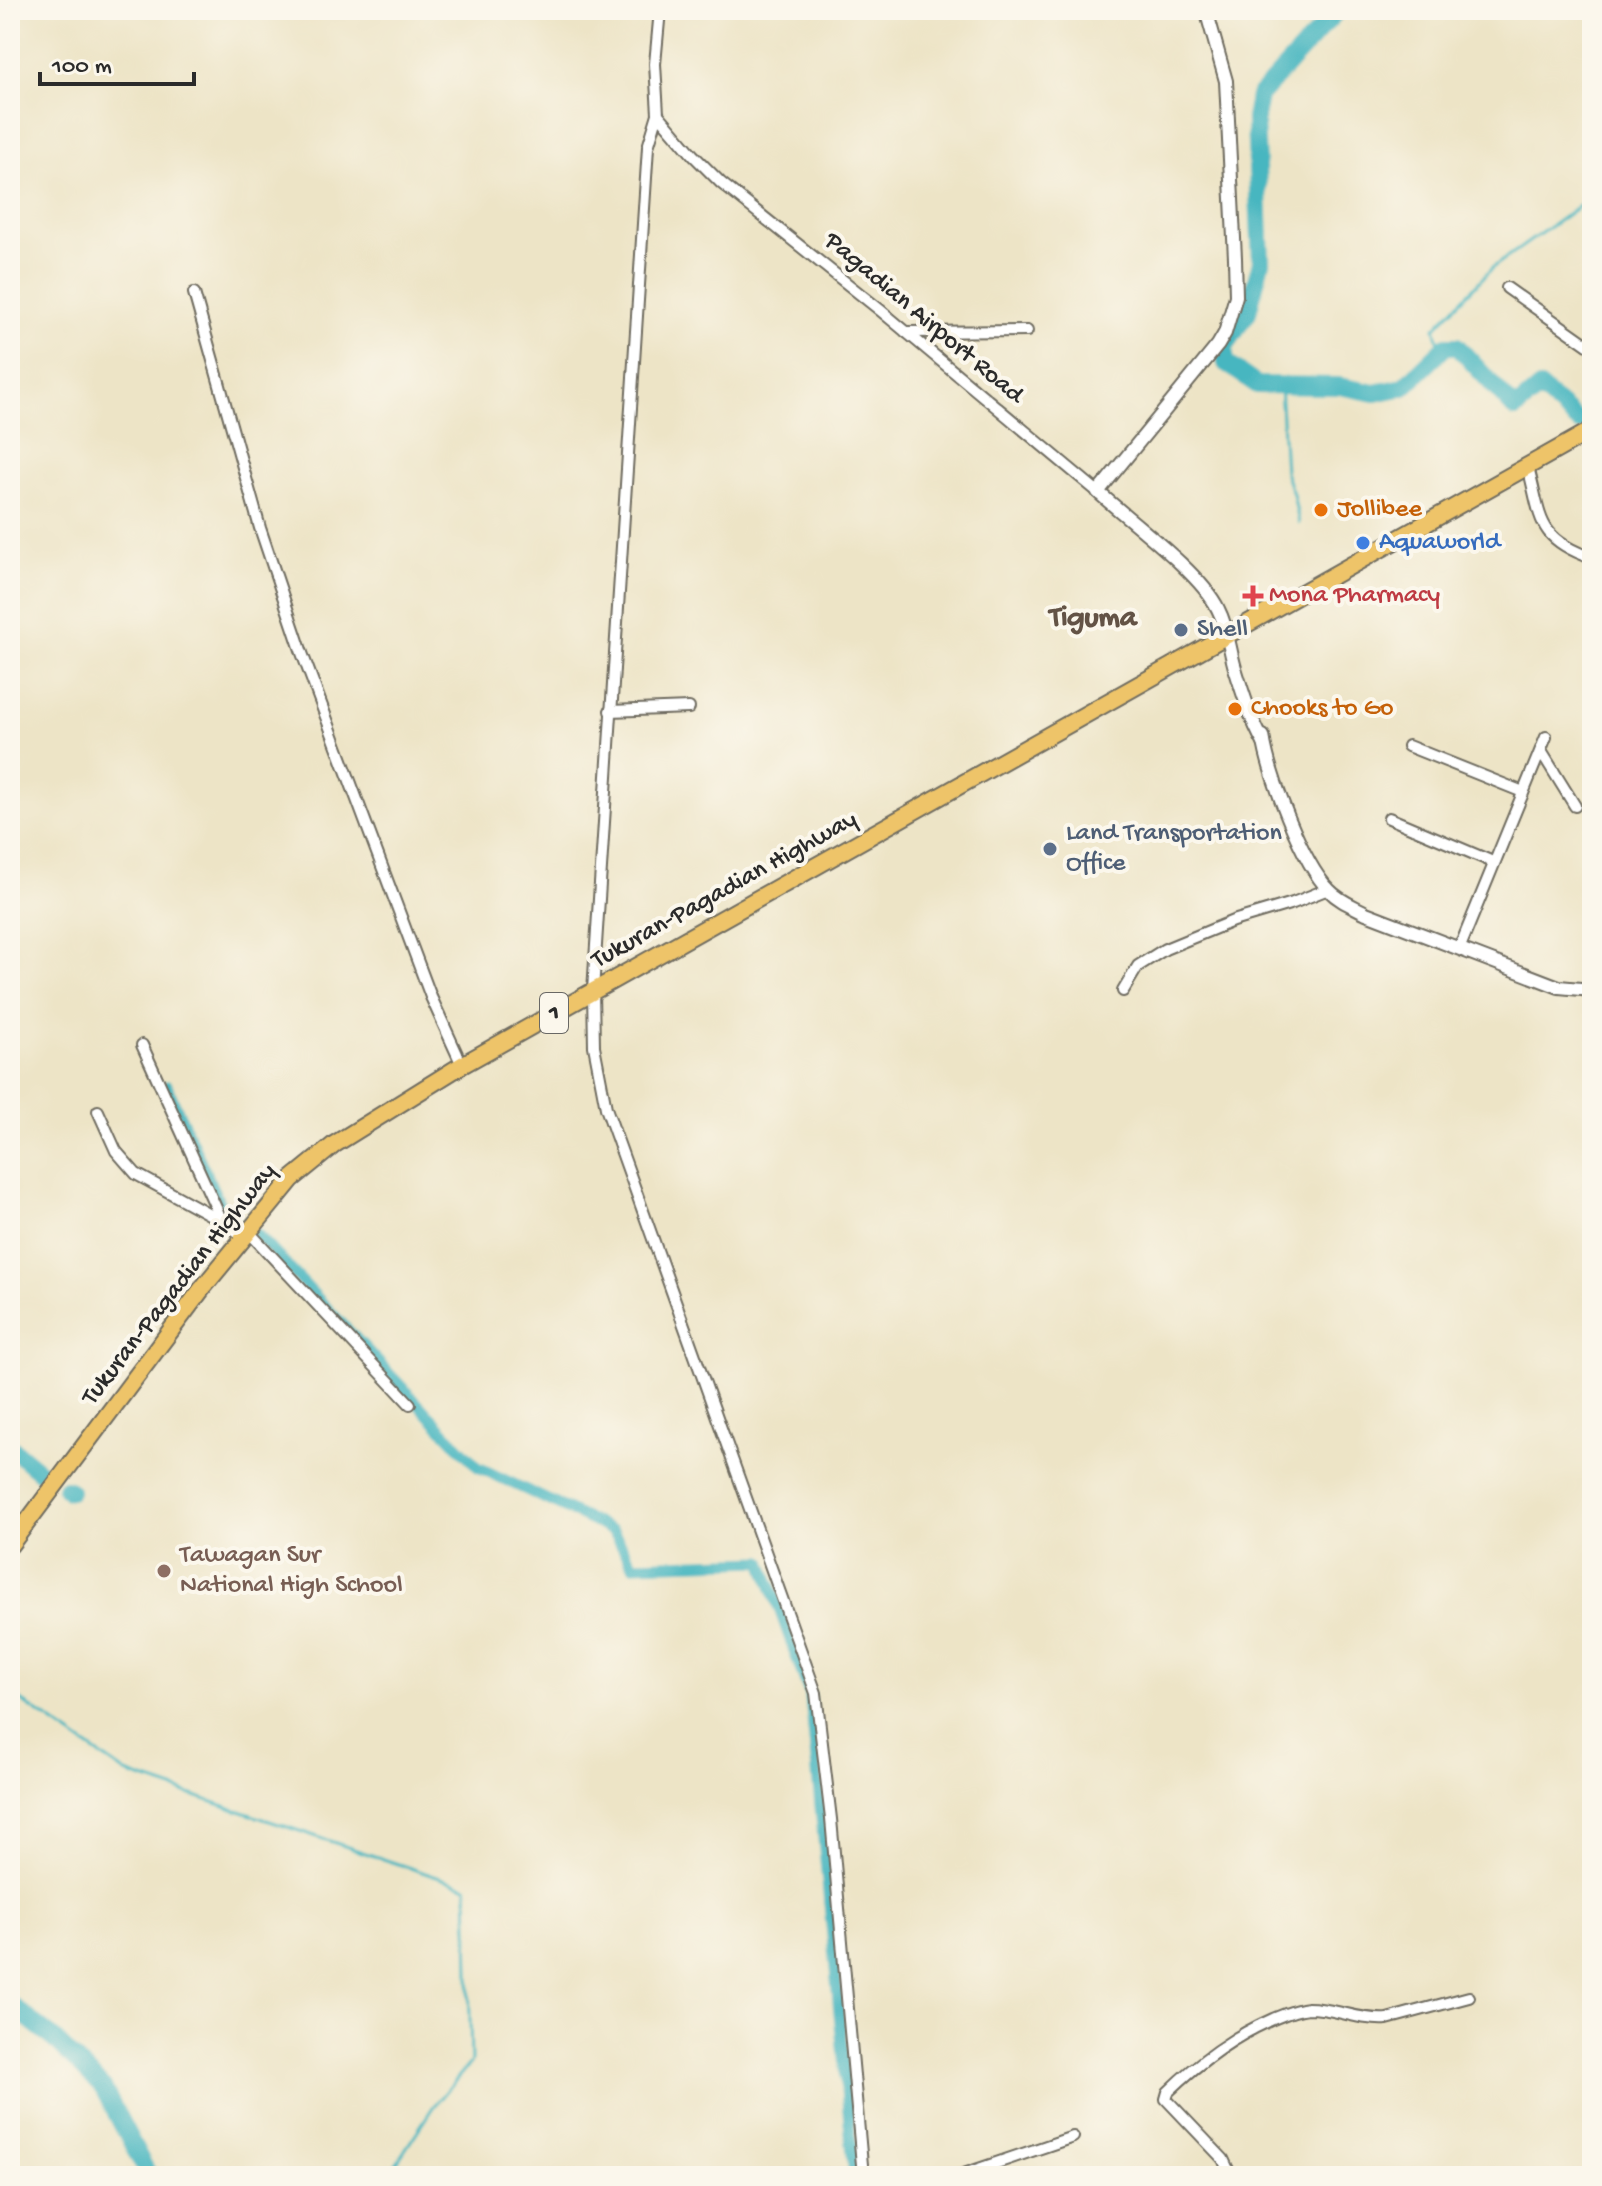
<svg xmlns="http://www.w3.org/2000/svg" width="1602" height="2186" viewBox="0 0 1602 2186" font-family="'Gochi Hand',sans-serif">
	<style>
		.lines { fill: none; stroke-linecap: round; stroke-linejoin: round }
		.stream { stroke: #47b6c0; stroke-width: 3 }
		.canal { stroke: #47b6c0; stroke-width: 11 }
		.river { stroke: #47b6c0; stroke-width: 18 }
		.minor-casing { stroke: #6f6c61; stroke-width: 14 }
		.tertiary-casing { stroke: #6f6c61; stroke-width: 16 }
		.trunk-casing { stroke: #6f6c61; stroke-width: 20 }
		.minor { stroke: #fff; stroke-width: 10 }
		.tertiary { stroke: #fff; stroke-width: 12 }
		.trunk { stroke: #eec469; stroke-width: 16 }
		.food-dot { fill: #e8710a; stroke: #fbf7ec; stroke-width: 3 }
		.shop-dot { fill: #3f7fe0; stroke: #fbf7ec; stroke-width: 3 }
		.health-dot { fill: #e0444e; stroke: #fbf7ec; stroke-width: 3 }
		.service-dot { fill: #5c6f8a; stroke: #fbf7ec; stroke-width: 3 }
		.education-dot { fill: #8d6e63; stroke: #fbf7ec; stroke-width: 3 }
		.labels { text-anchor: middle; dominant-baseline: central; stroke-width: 8; stroke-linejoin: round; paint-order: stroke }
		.shield { fill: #fbf7ec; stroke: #696865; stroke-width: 2 }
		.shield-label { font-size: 24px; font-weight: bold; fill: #2b2b2b }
		.street-label { font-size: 26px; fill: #2b2b2b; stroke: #fbf7ec }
		.food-label { font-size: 26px; fill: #c56008; stroke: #fbf7ec; text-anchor: start }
		.shop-label { font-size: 26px; fill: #366cbe; stroke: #fbf7ec; text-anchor: start }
		.health-label { font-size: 26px; fill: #be3a42; stroke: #fbf7ec; text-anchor: start }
		.service-label { font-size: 26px; fill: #4e5e75; stroke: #fbf7ec; text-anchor: start }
		.education-label { font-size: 26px; fill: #785e54; stroke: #fbf7ec; text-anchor: start }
		.quarter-label { font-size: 30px; font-weight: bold; fill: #635346; stroke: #fbf7ec }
	</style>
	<rect width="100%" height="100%" fill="#fbf7ec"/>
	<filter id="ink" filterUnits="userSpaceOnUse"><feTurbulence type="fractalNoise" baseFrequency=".0125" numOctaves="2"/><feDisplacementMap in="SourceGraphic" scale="16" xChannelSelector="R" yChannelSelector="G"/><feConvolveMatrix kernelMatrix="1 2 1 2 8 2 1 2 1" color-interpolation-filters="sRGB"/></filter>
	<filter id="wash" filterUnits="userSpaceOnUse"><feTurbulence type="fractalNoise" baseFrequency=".006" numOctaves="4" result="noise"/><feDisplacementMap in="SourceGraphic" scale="32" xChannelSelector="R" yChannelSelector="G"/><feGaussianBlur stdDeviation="1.8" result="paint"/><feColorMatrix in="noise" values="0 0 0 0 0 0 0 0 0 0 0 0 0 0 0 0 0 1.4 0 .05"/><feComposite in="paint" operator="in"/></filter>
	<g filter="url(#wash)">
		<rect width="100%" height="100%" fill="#ede4c6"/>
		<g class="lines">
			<g class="stream">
				<path d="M1441 350 1435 328 1492 268 1592 197"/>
				<path d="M1280 385 1285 472 1293 494 1299 523"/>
				<path d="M65 1498 70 1491"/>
				<path d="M10 1693 126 1773 467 1887 471 2062 433 2107 388 2176"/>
			</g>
			<g class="canal">
				<path d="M167 1086 222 1209 235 1216"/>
				<path d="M257 1234 478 1467 613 1531 633 1565 762 1561 810 1696 854 2176"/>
			</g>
			<g class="river">
				<path d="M1338 10 1259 96 1255 119 1261 262 1248 312 1224 348 1226 363 1257 385 1339 386 1375 393 1404 387 1446 346H1457L1515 409 1540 388 1579 422"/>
				<path d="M10 1447 40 1472"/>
				<path d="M66 1489 70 1491"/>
				<path d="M10 2004 54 2039 103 2088 149 2176"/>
			</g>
		</g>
	</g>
	<g filter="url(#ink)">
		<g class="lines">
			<g class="minor-casing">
				<g id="minor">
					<path d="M660 10 655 64 658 114 693 155 721 183 880 310 1098 492"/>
					<path d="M658 114 648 147 593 991 594 1046 606 1108 816 1693 831 1819 863 2176"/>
					<path d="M1507 288 1592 348"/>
					<path d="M194 293 260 528 302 653 431 997 462 1065"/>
					<path d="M906 332 1027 331"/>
					<path d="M1528 467C1542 518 1535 538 1592 558"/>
					<path d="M610 711 689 708"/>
					<path d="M1408 746 1523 792"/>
					<path d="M1541 751 1575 806"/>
					<path d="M1389 818 1493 862"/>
					<path d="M1460 947 1546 737"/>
					<path d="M1123 991 1138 966 1165 949 1233 921 1293 903 1328 889"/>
					<path d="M142 1045 222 1221"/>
					<path d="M98 1111 116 1151 136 1174 222 1221 243 1236"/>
					<path d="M248 1231 410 1404"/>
					<path d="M958 2176 1073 2137"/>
					<path d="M1231 2176 1223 2159 1166 2099 1168 2092C1200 2061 1232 2037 1273 2019 1285 2014 1296 2009 1308 2008 1335 2008 1360 2021 1387 2019L1469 1997"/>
				</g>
			</g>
			<g class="tertiary-casing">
				<g id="tertiary">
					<path d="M1206 10 1226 81 1235 258 1236 296 1225 333 1218 345 1098 492C1130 521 1201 573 1218 609 1228 628 1229 648 1235 668 1243 694 1251 720 1264 743"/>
					<path d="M1263 736C1269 775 1302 863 1329 890 1339 901 1353 906 1366 913L1559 987 1592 990"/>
				</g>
			</g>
			<g class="trunk-casing">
				<path id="trunk" d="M10 1545 201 1290 292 1179 335 1144 462 1065 1592 430"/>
			</g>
			<use href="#minor" class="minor"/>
			<use href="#tertiary" class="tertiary"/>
			<use href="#trunk" class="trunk"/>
		</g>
	</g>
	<g class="food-dot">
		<circle cx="1321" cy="510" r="8"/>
		<circle cx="1235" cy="709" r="8"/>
	</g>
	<circle class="shop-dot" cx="1363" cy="543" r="8"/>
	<path class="health-dot" d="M1249 584h8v8h8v8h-8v8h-8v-8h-8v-8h8z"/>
	<g class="service-dot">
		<circle cx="1181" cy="630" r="8"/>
		<circle cx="1050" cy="849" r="8"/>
	</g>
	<circle class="education-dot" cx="164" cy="1571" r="8"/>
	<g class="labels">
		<rect class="shield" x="540" y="993" width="28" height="40" rx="6"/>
		<g class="shield-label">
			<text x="554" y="1013">1</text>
		</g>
		<g class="street-label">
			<text transform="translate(923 319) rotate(40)">Pagadian Airport Road</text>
			<text transform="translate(725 891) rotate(-29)">Tukuran-Pagadian Highway</text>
			<text transform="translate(180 1285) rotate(-52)">Tukuran-Pagadian Highway</text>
		</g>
		<g class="food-label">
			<text x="1337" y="510">Jollibee</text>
			<text x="1251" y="709">Chooks to Go</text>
		</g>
		<g class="shop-label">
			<text x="1379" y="543">Aquaworld</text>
		</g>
		<g class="health-label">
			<text x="1269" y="596">Mona Pharmacy</text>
		</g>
		<g class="service-label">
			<text x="1197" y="630">Shell</text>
			<text x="1066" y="834">Land Transportation<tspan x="1066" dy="30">Office</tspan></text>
		</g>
		<g class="education-label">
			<text x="180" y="1556">Tawagan Sur<tspan x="180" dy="30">National High School</tspan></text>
		</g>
		<g class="quarter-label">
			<text x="1093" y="619">Tiguma</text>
		</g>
	</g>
	<rect width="1602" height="2186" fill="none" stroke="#fbf7ec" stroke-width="40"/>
	<path d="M40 72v12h154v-12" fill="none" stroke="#2b2b2b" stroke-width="4"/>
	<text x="52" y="72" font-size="24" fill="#2b2b2b" stroke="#fbf7ec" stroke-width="6" paint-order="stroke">100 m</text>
</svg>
